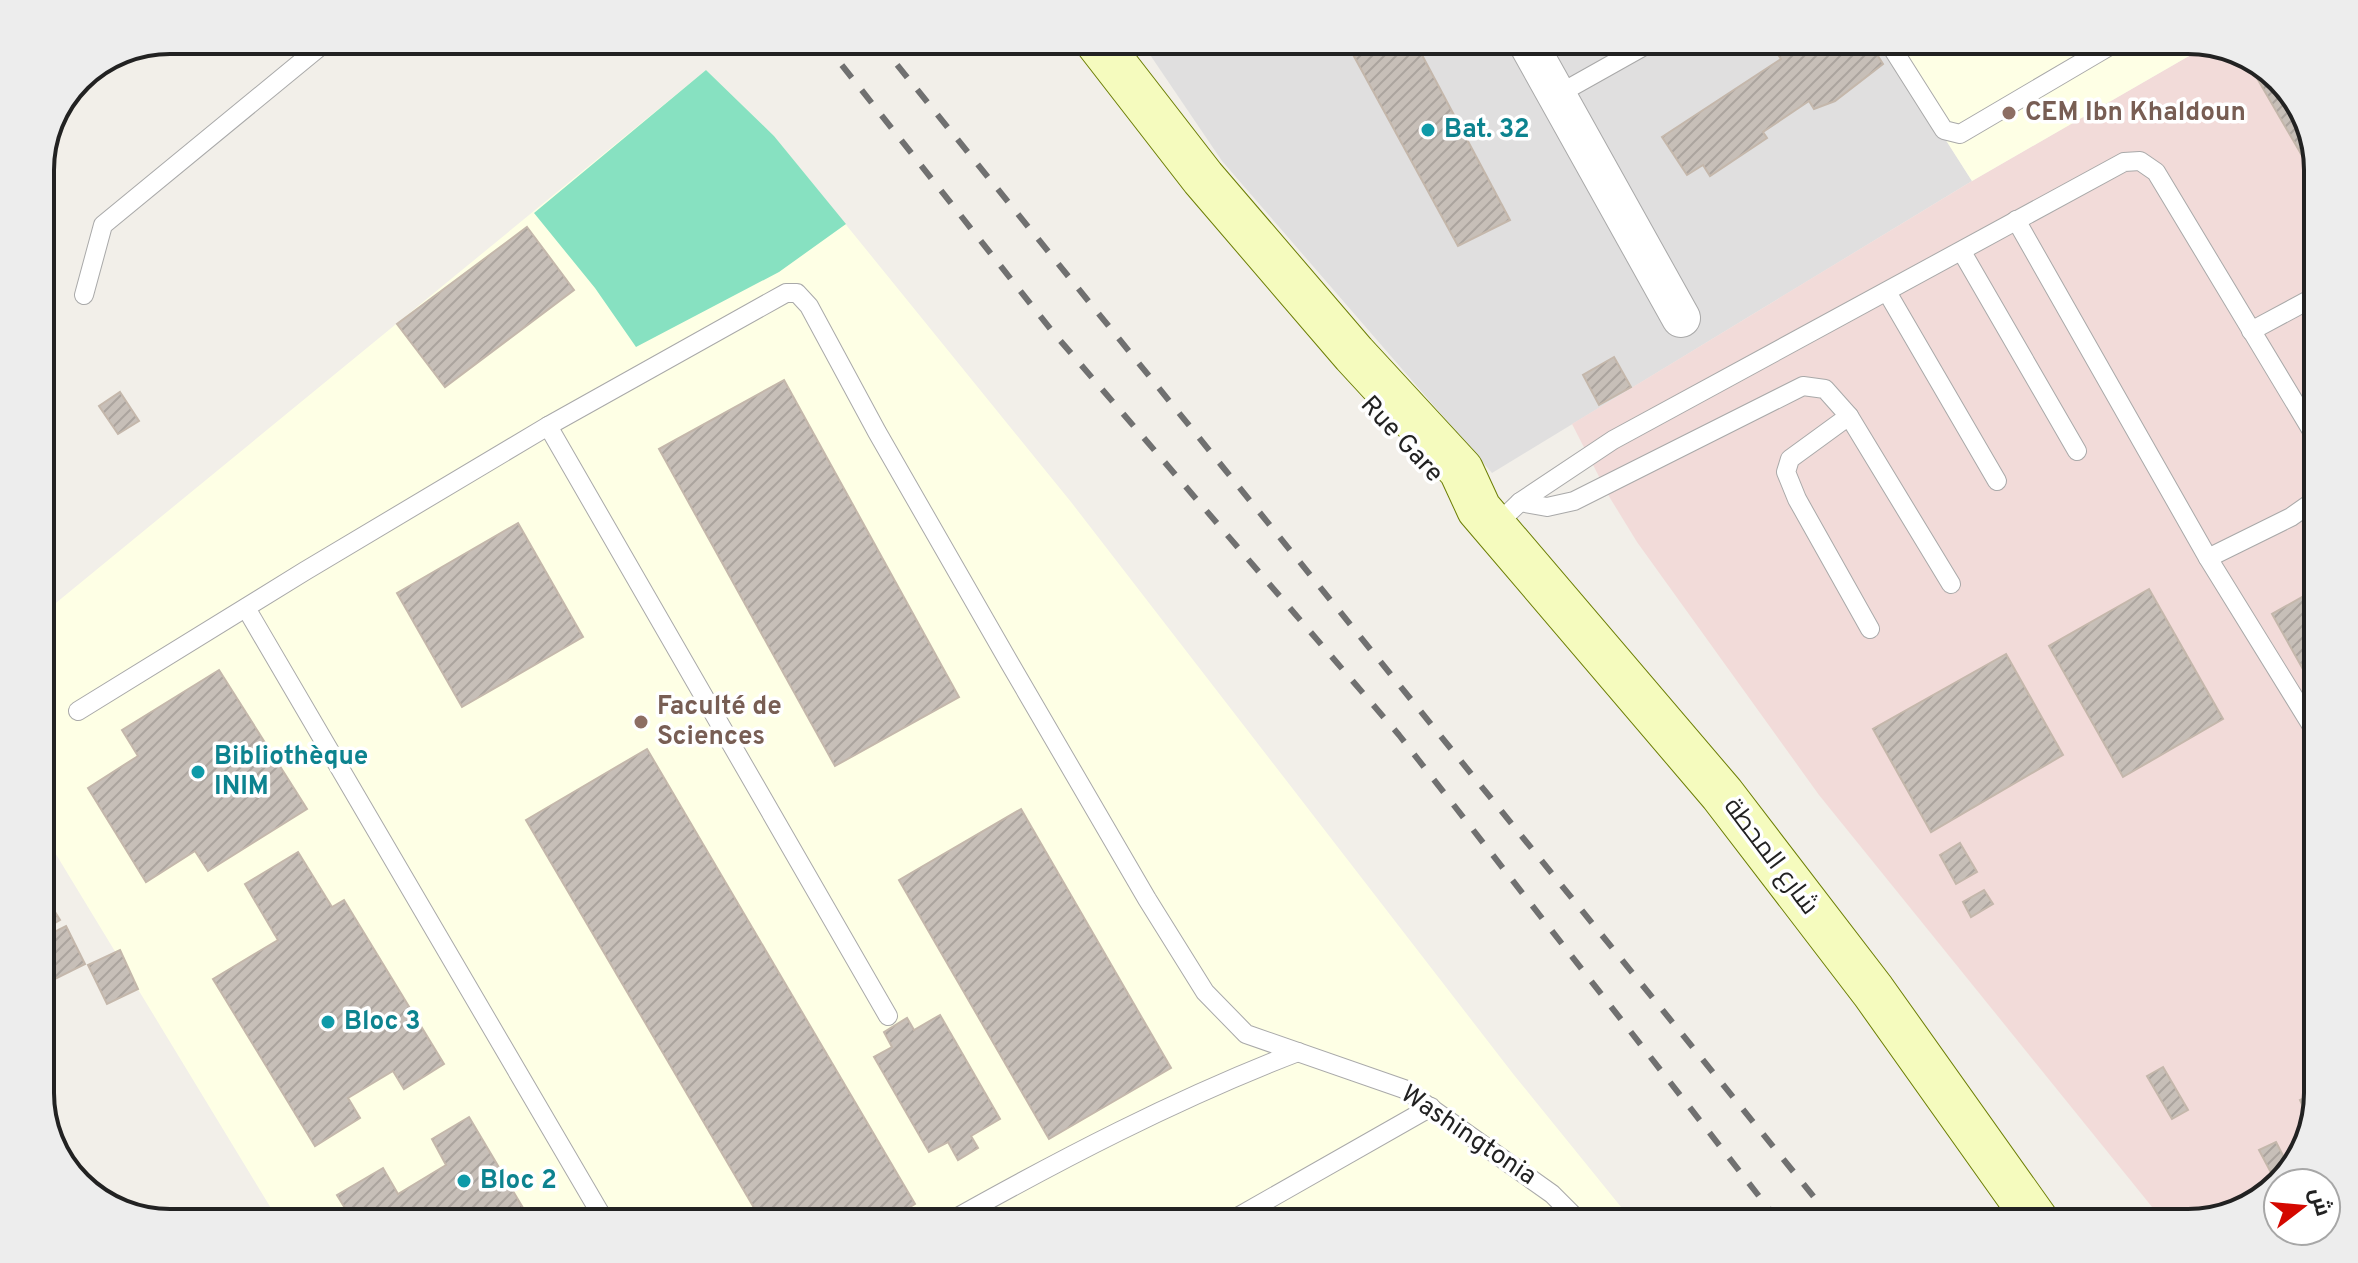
<svg xmlns="http://www.w3.org/2000/svg" width="2358" height="1263" viewBox="0 0 2358 1263" font-family="Overpass,Cairo,sans-serif">
	<style>
		.residential { fill: #e0dfdf }
		.commercial { fill: #f2dbd9 }
		.education { fill: #feffe5 }
		.pitch { fill: #87e1c1 }
		.building { fill: url(#building-hatch); stroke: #c4b7ab; stroke-width: 2 }
		.lines { fill: none; stroke-linecap: round; stroke-linejoin: round }
		.lane-casing { stroke: #a9a9a9; stroke-width: 20 }
		.street-casing { stroke: #a9a9a9; stroke-width: 40 }
		.secondary-casing { stroke: #6c7e04; stroke-width: 46 }
		.lane { stroke: #fff; stroke-width: 18 }
		.street { stroke: #fff; stroke-width: 38 }
		.secondary { stroke: #f5fbbe; stroke-width: 44 }
		.rail { stroke: #707070; stroke-width: 6; stroke-dasharray: 16 16; stroke-linecap: butt }
		.education-dot { fill: #8d6e63; stroke: #fff; stroke-width: 3 }
		.culture-dot { fill: #0f9aa8; stroke: #fff; stroke-width: 3 }
		.labels { text-anchor: middle; dominant-baseline: central; stroke-width: 7; stroke-linejoin: round; paint-order: stroke }
		.education-label { font-size: 26px; font-weight: bold; fill: #785e54; stroke: #fff; text-anchor: start }
		.culture-label { font-size: 26px; font-weight: bold; fill: #0d838f; stroke: #fff; text-anchor: start }
		.street-label { font-size: 26px; fill: #222; stroke: #fff }
		.rim { fill: none; stroke: #222; stroke-width: 4 }
	</style>
	<defs>
		<pattern id="building-hatch" width="6" height="6" patternUnits="userSpaceOnUse" patternTransform="scale(2)"><rect width="6" height="6" fill="#c7bfb8"/><path d="M-1 1l2-2M0 6l6-6M5 7l2-2" fill="none" stroke="#aba49e"/></pattern>
	</defs>
	<rect width="100%" height="100%" fill="#f2efe9"/>
	<path class="residential" d="M1140 40H1882L1972 181 1492 473 1222 161Z"/>
	<path class="commercial" d="M2208 45 2246 54 2296 98 2318 162V1093L2304 1151 2254 1205 2189 1223H2165L1819 795 1637 542 1610 498 1572 424 1972 181Z"/>
	<g class="education">
		<path d="M1882 40H2188L2208 45 1972 181Z"/>
		<path d="M706 70 774 136 1071 502 1514 1075 1634 1223H280L40 828V616Z"/>
	</g>
	<path class="pitch" d="M706 70 774 136 846 224 779 272 636 347 595 288 534 213Z"/>
	<g class="building">
		<path d="M1345 40H1414L1510 220 1458 246Z"/>
		<path d="M1790 40H1798L1803 49 1817 40H1868L1883 64 1835 101 1814 109 1809 101 1763 132 1767 138 1710 176 1703 165 1687 175 1662 137 1781 59 1775 50Z"/>
		<path d="M2263 68 2296 98 2318 161V183L2254 73Z"/>
		<path d="M527 227 574 290 445 387 397 324Z"/>
		<path d="M1614 357 1631 387 1599 405 1583 375Z"/>
		<path d="M784 380 959 697 835 766 659 449Z"/>
		<path d="M120 392 139 421 118 434 99 406Z"/>
		<path d="M518 523 583 637 462 707 397 593Z"/>
		<path d="M2318 588V696L2272 614Z"/>
		<path d="M2149 589 2223 719 2123 777 2049 646Z"/>
		<path d="M2006 654 2063 755 1931 832 1873 729Z"/>
		<path d="M219 670 307 809 208 871 195 851 146 882 88 788 138 756 122 730Z"/>
		<path d="M647 749 915 1204 884 1223H763L526 820Z"/>
		<path d="M1021 809 1171 1068 1049 1139 899 880Z"/>
		<path d="M1960 843 1977 872 1956 884 1940 855Z"/>
		<path d="M298 852 332 907 344 900 444 1064 404 1089 393 1071 348 1098 360 1118 315 1146 213 979 278 940 245 884Z"/>
		<path d="M40 888 60 920 40 932Z"/>
		<path d="M1984 890 1993 904 1971 917 1963 902Z"/>
		<path d="M66 926 85 964 55 979 40 950V939Z"/>
		<path d="M120 950 138 989 107 1004 88 965Z"/>
		<path d="M940 1015 1000 1119 971 1136 978 1148 958 1160 948 1142 929 1152 874 1057 892 1047 884 1032 907 1018 914 1030Z"/>
		<path d="M2163 1067 2188 1110 2172 1119 2147 1076Z"/>
		<path d="M2318 1092V1094L2311 1124 2300 1100Z"/>
		<path d="M469 1117 532 1223H354L337 1195 383 1168 398 1194 446 1165 432 1139Z"/>
		<path d="M2276 1142 2289 1167 2276 1182 2259 1150Z"/>
	</g>
	<g class="lines">
		<g class="lane-casing">
			<g id="lane">
				<path d="M1887 40 1944 130 1960 134 2120 40"/>
				<path d="M1557 95 1655 40"/>
				<path d="M2016 220 2208 558"/>
				<path d="M1962 252 2077 451"/>
				<path d="M1887 292 1997 481"/>
				<path d="M84 295 103 225 328 40"/>
				<path d="M2251 331 2318 295"/>
				<path d="M1849 416 1790 459 1786 472 1797 499 1870 629"/>
				<path d="M548 426 888 1016"/>
				<path d="M2318 498 2291 517 2208 558 2318 736"/>
				<path d="M1520 502 1547 507 1574 501 1803 386 1825 389 1849 416 1951 584"/>
				<path d="M1494 527 1520 502 1613 440 2124 162 2140 161 2156 172 2318 441"/>
				<path d="M246 608 606 1223"/>
				<path d="M78 711 305 571 548 426 786 293H797L809 306 877 432 1009 662 1147 899 1205 992 1246 1034 1404 1089 1552 1194 1581 1223"/>
				<path d="M947 1223C1061 1159 1176 1099 1298 1052"/>
				<path d="M1227 1223 1431 1107"/>
			</g>
		</g>
		<g class="street-casing">
			<path id="street" d="M1526 40 1681 318"/>
		</g>
		<g class="secondary-casing">
			<path id="secondary" d="M1096 40 1203 178 1354 354 1461 470 1479 509 1722 794 1873 991 2038 1223"/>
		</g>
		<use href="#lane" class="lane"/>
		<use href="#street" class="street"/>
		<use href="#secondary" class="secondary"/>
		<g class="rail">
			<path d="M822 40 1052 331 1399 735 1780 1223"/>
			<path d="M877 40 1835 1223"/>
		</g>
	</g>
	<g class="education-dot">
		<circle cx="2009" cy="113" r="8"/>
		<circle cx="641" cy="722" r="8"/>
	</g>
	<g class="culture-dot">
		<circle cx="1428" cy="130" r="8"/>
		<circle cx="198" cy="772" r="8"/>
		<circle cx="328" cy="1022" r="8"/>
		<circle cx="464" cy="1181" r="8"/>
	</g>
	<g class="labels">
		<g class="education-label">
			<text x="2025" y="113">CEM Ibn Khaldoun</text>
			<text x="657" y="707">Faculté de<tspan x="657" dy="30">Sciences</tspan></text>
		</g>
		<g class="culture-label">
			<text x="1444" y="130">Bat. 32</text>
			<text x="214" y="757">Bibliothèque<tspan x="214" dy="30">INIM</tspan></text>
			<text x="344" y="1022">Bloc 3</text>
			<text x="480" y="1181">Bloc 2</text>
		</g>
		<g class="street-label">
			<text transform="translate(1401 440) rotate(47)">Rue Gare</text>
			<text transform="translate(1770 857) rotate(53)">شارع المحطة</text>
			<text transform="translate(1468 1136) rotate(34)">Washingtonia</text>
		</g>
	</g>
	<path d="M0 0H2358V1263H0ZM170 54H2188A116 116 0 0 1 2304 170V1093A116 116 0 0 1 2188 1209H170A116 116 0 0 1 54 1093V170A116 116 0 0 1 170 54Z" fill="#ededed" fill-rule="evenodd"/>
	<path class="rim" d="M170 54H2188A116 116 0 0 1 2304 170V1093A116 116 0 0 1 2188 1209H170A116 116 0 0 1 54 1093V170A116 116 0 0 1 170 54Z"/>
	<g transform="translate(2302 1207) rotate(74)"><circle r="38" fill="#ffffff" stroke="#a7a7a7" stroke-width="2"/>
	<path d="M0-6L14 30L0 20L-14 30Z" fill="#d40800"/>
	<text y="-12" font-size="22" font-weight="bold" text-anchor="middle" fill="#222222">ش</text>
	</g>
</svg>
